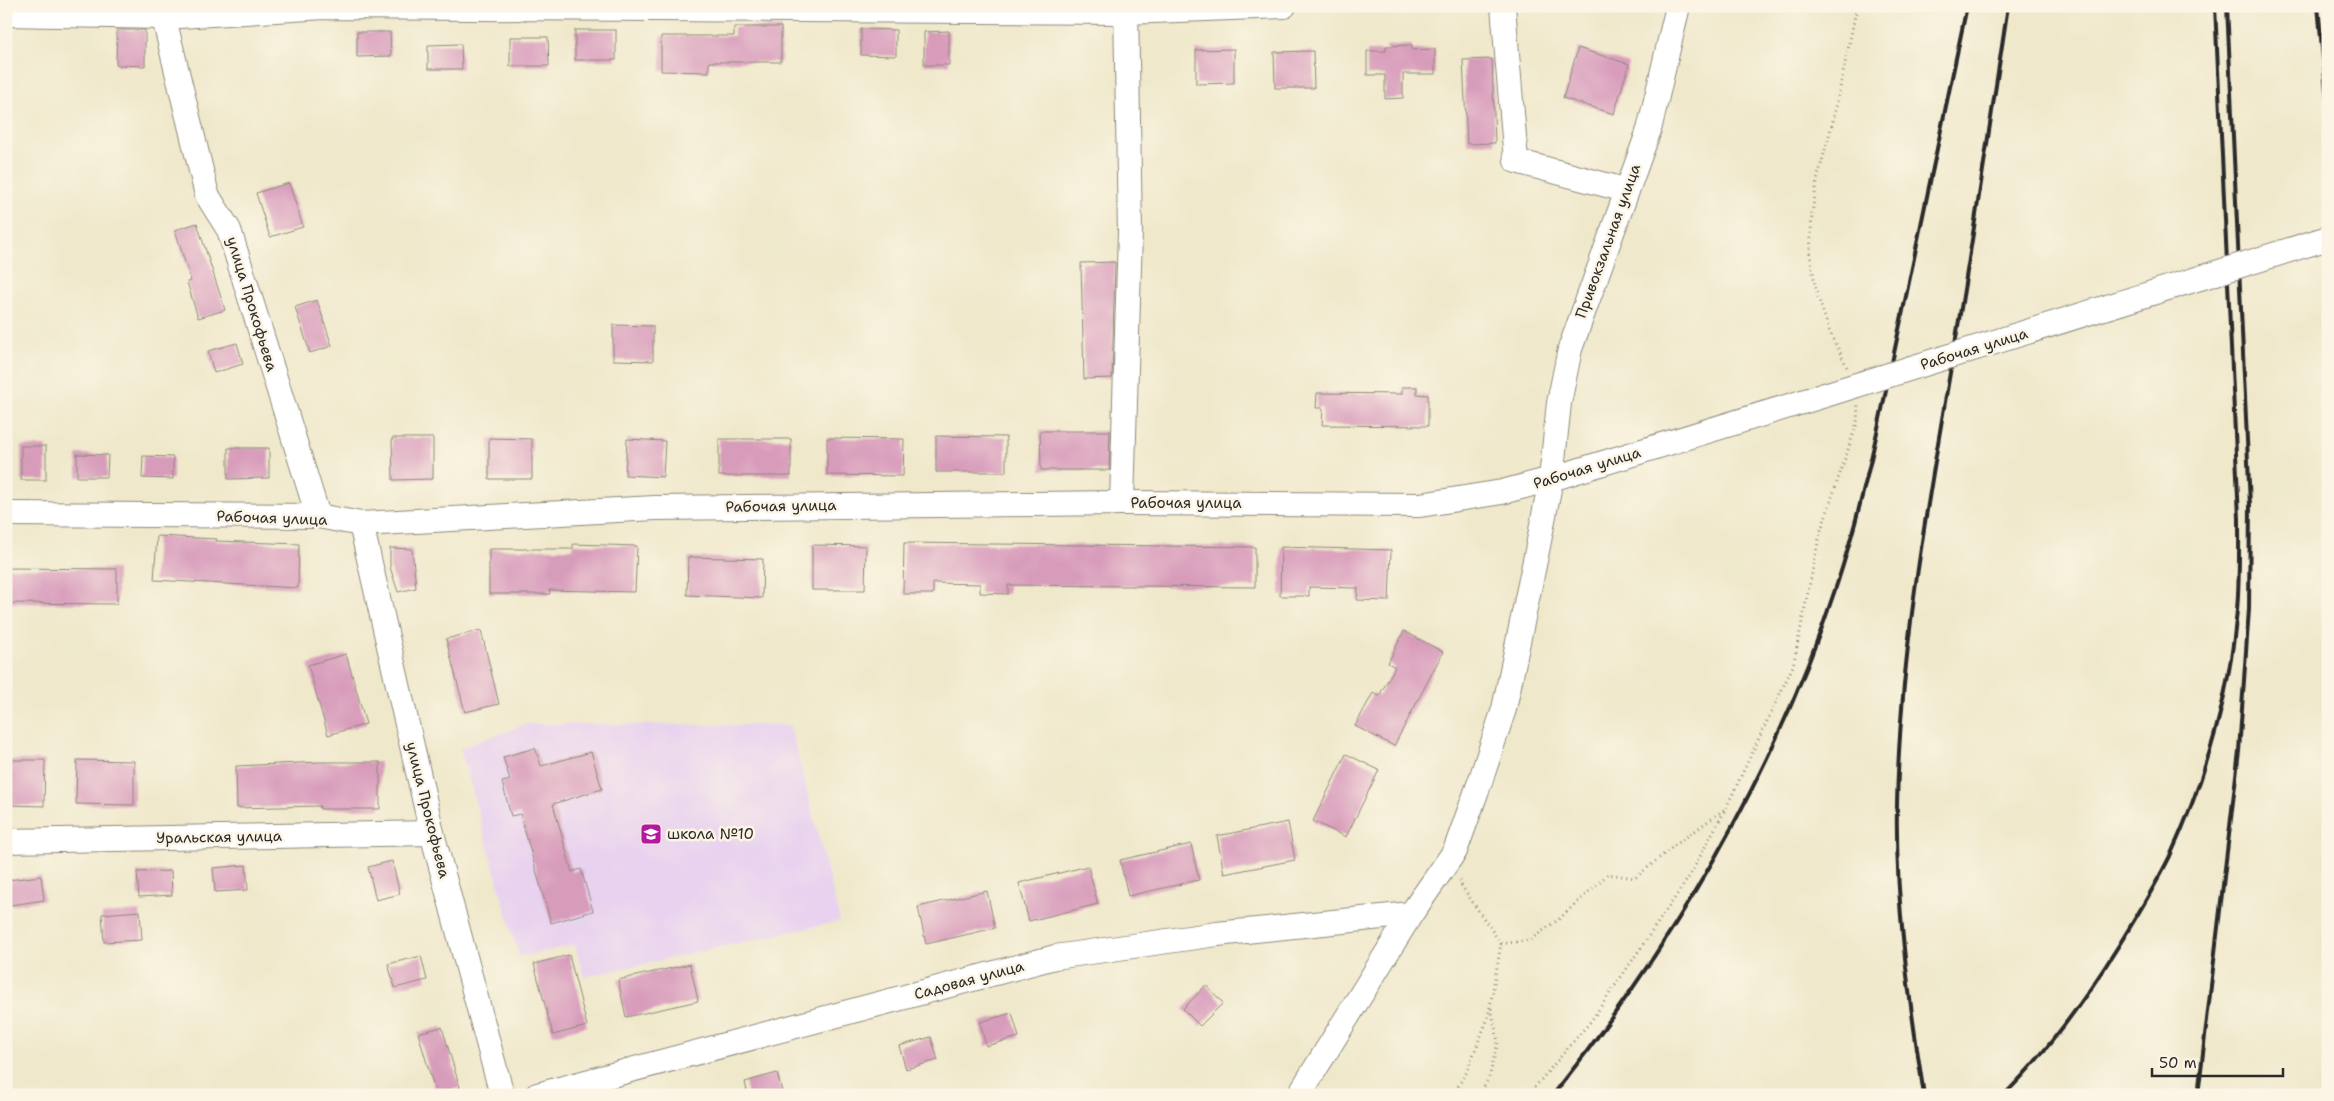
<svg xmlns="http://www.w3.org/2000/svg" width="2334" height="1101" viewBox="0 0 2334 1101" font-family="'Shantell Sans',sans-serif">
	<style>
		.built { fill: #e8d2ef }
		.building { fill: #d89cbb }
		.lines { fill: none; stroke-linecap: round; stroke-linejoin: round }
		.minor-casing { stroke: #8d8a7b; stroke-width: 26 }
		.path { stroke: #8d8a7b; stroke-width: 3; stroke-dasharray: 1 4; stroke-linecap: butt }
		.minor { stroke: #fff; stroke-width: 24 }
		.rail { stroke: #2b2b2b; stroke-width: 4 }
		.minor-bridge-casing { stroke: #8d8a7b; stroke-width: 26; stroke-linecap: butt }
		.minor-bridge { stroke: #fff; stroke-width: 24 }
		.labels { text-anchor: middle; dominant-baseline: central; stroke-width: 5; stroke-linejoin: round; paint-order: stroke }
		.street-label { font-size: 15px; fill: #2b2b2b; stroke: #fcf5e5 }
		.poi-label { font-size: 15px; fill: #2b2b2b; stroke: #fcf5e5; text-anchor: start }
	</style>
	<rect width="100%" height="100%" fill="#fcf5e5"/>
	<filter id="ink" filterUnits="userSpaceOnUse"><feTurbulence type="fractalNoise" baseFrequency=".02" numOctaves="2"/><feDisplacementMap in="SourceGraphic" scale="10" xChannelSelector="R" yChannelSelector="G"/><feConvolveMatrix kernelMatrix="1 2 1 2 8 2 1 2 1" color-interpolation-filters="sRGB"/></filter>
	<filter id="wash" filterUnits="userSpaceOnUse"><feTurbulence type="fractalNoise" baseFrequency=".0096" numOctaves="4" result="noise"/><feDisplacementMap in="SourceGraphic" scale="20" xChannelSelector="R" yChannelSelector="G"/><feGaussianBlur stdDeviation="1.12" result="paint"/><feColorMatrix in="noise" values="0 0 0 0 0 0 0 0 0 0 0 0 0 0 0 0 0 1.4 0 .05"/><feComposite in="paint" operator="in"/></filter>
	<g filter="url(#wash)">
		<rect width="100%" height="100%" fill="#efe8cb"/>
		<path class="built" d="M526 724 790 725 840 921 584 977 575 945 519 957 460 748Z"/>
		<g id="blocks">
			<g class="building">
				<path d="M734 27H781V62H709V72L661 71V36H734Z"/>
				<path d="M861 29 896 30V56L861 55Z"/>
				<path d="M117 30H145V66L116 65Z"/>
				<rect x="575" y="30" width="41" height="30"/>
				<path d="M949 31V65H924V32Z"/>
				<path d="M357 32H390L391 56 357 57Z"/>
				<path d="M510 37H548L549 66H510Z"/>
				<path d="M461 44 462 69H428V45Z"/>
				<path d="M1412 45V50L1435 49V74H1403V98L1385 99V75H1367V51H1386V46Z"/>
				<path d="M1578 48 1629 64 1614 114 1563 98Z"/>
				<path d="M1234 49V83L1196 84V50Z"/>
				<path d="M1313 51 1314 88H1275L1274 52Z"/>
				<path d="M1492 59 1495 143 1467 144 1463 60Z"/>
				<path d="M289 183 303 227 270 237 256 193Z"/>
				<path d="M197 223 225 310 198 318 187 282 191 281 175 230Z"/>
				<path d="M1115 262 1112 378 1084 379 1081 263Z"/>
				<path d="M317 300 332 346 310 353 295 307Z"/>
				<path d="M613 325 653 326V361L613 360Z"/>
				<path d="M237 343 243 364 214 373 208 351Z"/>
				<path d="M1402 387H1417V394L1428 395V426L1322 425 1323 408H1316L1317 393 1402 394Z"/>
				<path d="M1040 431H1110L1109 470H1041Z"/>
				<path d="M936 436 1006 437V472H936Z"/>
				<path d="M392 438H433V479L393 480Z"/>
				<path d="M489 438 532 439V479H489Z"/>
				<path d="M827 438 904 439 903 476 827 475Z"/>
				<path d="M627 439 665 441 663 477 625 475Z"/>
				<rect x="719" y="439" width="72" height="37"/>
				<rect x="21" y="446" width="25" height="34"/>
				<path d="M228 448H269V478L228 479Z"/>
				<path d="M77 454 108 455 107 477H77Z"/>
				<path d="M143 456 173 457V479L142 478Z"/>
				<path d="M157 536 217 539 216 541 299 544 298 588 154 580Z"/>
				<path d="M904 543 1255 547V587L1008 585V594L980 593V584L933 583V594H903Z"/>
				<path d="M573 544 637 546 635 592 549 590 550 594H489V549H573Z"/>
				<path d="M812 545 866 546 865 590H812Z"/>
				<path d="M1281 547 1391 550 1389 601 1357 600 1358 588 1309 587V596H1280Z"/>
				<path d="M390 548 412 549 416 588 398 592 390 567Z"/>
				<path d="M688 557 763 559 762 598 687 595Z"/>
				<path d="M6 568 117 569V604L6 603Z"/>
				<path d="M481 630 499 704 465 712 446 639Z"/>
				<path d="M1404 631 1443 652 1394 746 1355 726 1373 693 1379 696 1395 667 1388 663Z"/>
				<path d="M346 654 366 724 328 735 308 665Z"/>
				<path d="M535 748 541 766 591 752 602 789 553 804 572 872 581 869 593 911 551 923 520 814 511 816 502 782 510 780 503 757Z"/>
				<path d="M1346 754 1379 770 1346 837 1313 821Z"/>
				<path d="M6 760H45L44 806 6 805Z"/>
				<path d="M77 760 134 761V805L76 804Z"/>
				<path d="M321 762H380V809H320V806L237 808 236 766Z"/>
				<path d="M1288 822 1295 860 1224 874 1217 836Z"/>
				<path d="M1191 844 1199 880 1128 896 1120 860Z"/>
				<path d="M392 861 400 894 376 900 368 867Z"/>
				<path d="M246 865 248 890 215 892 213 868Z"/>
				<path d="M1088 866 1098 904 1029 921 1019 883Z"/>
				<path d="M171 871 172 895 139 897 137 872Z"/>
				<path d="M41 876 44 900 11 905 8 880Z"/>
				<path d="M987 891 995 928 926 944 918 907Z"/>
				<path d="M140 911 142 940 104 942 102 914Z"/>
				<path d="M569 955 587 1026 553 1035 534 964Z"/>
				<path d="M421 956 427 980 395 988 388 964Z"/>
				<path d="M690 964 698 1001 626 1017 618 980Z"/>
				<path d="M1206 985 1223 1003 1200 1026 1183 1009Z"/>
				<path d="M1012 1013 1019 1037 986 1046 980 1022Z"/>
				<path d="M442 1027 460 1088 436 1094 418 1033Z"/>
				<path d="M931 1037 938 1060 906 1069 899 1046Z"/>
				<path d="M777 1073 783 1095H748L745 1082Z"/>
			</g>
		</g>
	</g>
	<g filter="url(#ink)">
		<use href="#blocks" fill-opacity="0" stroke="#8d8a7b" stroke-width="1"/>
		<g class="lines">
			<g class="minor-casing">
				<g id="minor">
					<path d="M161 6 207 195 229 230 318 516"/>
					<path d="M1503 6 1516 161 1625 190"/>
					<path d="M6 14 163 17 325 7 1126 12 1284 6"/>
					<path d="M1122 503 1130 232 1126 6"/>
					<path d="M6 514 318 516 361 524 655 508 1122 503 1420 505 1502 492 1551 479 1825 395"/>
					<path d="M361 524 432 833 502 1095"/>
					<path d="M6 841 432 833"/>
					<path d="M537 1095 1055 957 1217 934 1411 914"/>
					<path d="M1299 1095 1411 914 1455 851 1481 779 1504 709 1538 546 1551 479 1559 403 1570 349 1649 130 1678 6"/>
				</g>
			</g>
			<g class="path">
				<path d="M1847 367 1829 330 1816 291 1810 254 1812 213 1818 176 1833 121 1857 6"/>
				<path d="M1501 944 1530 940 1559 919 1608 874 1635 878 1674 846 1725 809"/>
				<path d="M1453 1095 1466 1073 1488 1018 1501 944 1461 885 1460 879"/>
				<path d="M1479 1095 1489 1078 1498 1042 1491 1007"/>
				<path d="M1528 1095 1591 1021 1689 877 1726 808 1793 666 1820 533 1857 423 1858 404"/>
			</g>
			<use href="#minor" class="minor"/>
			<g class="rail">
				<path d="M2318 6 2328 113"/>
				<path d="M1553 1095C1675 942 1776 771 1837 584 1865 498 1882 409 1901 320 1923 215 1945 111 1967 6"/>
				<path d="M1924 1095C1909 999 1895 901 1897 804 1900 649 1929 496 1955 344 1974 232 1991 119 2008 6"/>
				<path d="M2004 1095C2049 1050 2086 998 2119 945 2137 916 2155 886 2170 856 2204 782 2228 700 2236 620 2240 586 2239 552 2239 518L2215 6"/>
				<path d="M2198 1095 2239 751 2249 609 2250 505 2227 6"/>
			</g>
			<g class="minor-bridge-casing">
				<path id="minor-bridge" d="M1825 395 2328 238"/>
			</g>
			<use href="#minor-bridge" class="minor-bridge"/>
		</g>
	</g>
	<defs>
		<g id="school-square" transform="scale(1.125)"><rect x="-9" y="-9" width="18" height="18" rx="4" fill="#b5179e" stroke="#fcf5e5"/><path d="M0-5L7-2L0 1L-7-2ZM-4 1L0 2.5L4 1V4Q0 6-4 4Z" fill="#fff"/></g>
	</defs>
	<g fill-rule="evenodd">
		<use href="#school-square" x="651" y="834"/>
	</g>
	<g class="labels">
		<g class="street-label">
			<text transform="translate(1608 241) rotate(-70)">Привокзальная улица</text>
			<text transform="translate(252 304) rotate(73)">улица Прокофьева</text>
			<text transform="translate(1974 349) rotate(-17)">Рабочая улица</text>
			<text transform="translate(1587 468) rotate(-17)">Рабочая улица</text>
			<text x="1186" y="503">Рабочая улица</text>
			<text transform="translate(781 506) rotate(-1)">Рабочая улица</text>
			<text transform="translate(272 518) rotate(2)">Рабочая улица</text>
			<text transform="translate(428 810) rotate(76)">улица Прокофьева</text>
			<text transform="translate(219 837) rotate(-1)">Уральская улица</text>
			<text transform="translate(969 980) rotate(-15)">Садовая улица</text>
		</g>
		<g class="poi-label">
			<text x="667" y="834">школа №10</text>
		</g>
	</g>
	<rect width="2334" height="1101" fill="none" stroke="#fcf5e5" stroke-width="25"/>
	<path d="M2152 1068v8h131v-8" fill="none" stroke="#2b2b2b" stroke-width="2.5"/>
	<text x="2159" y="1068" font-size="15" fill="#2b2b2b" stroke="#fcf5e5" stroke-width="4" paint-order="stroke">50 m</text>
</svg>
